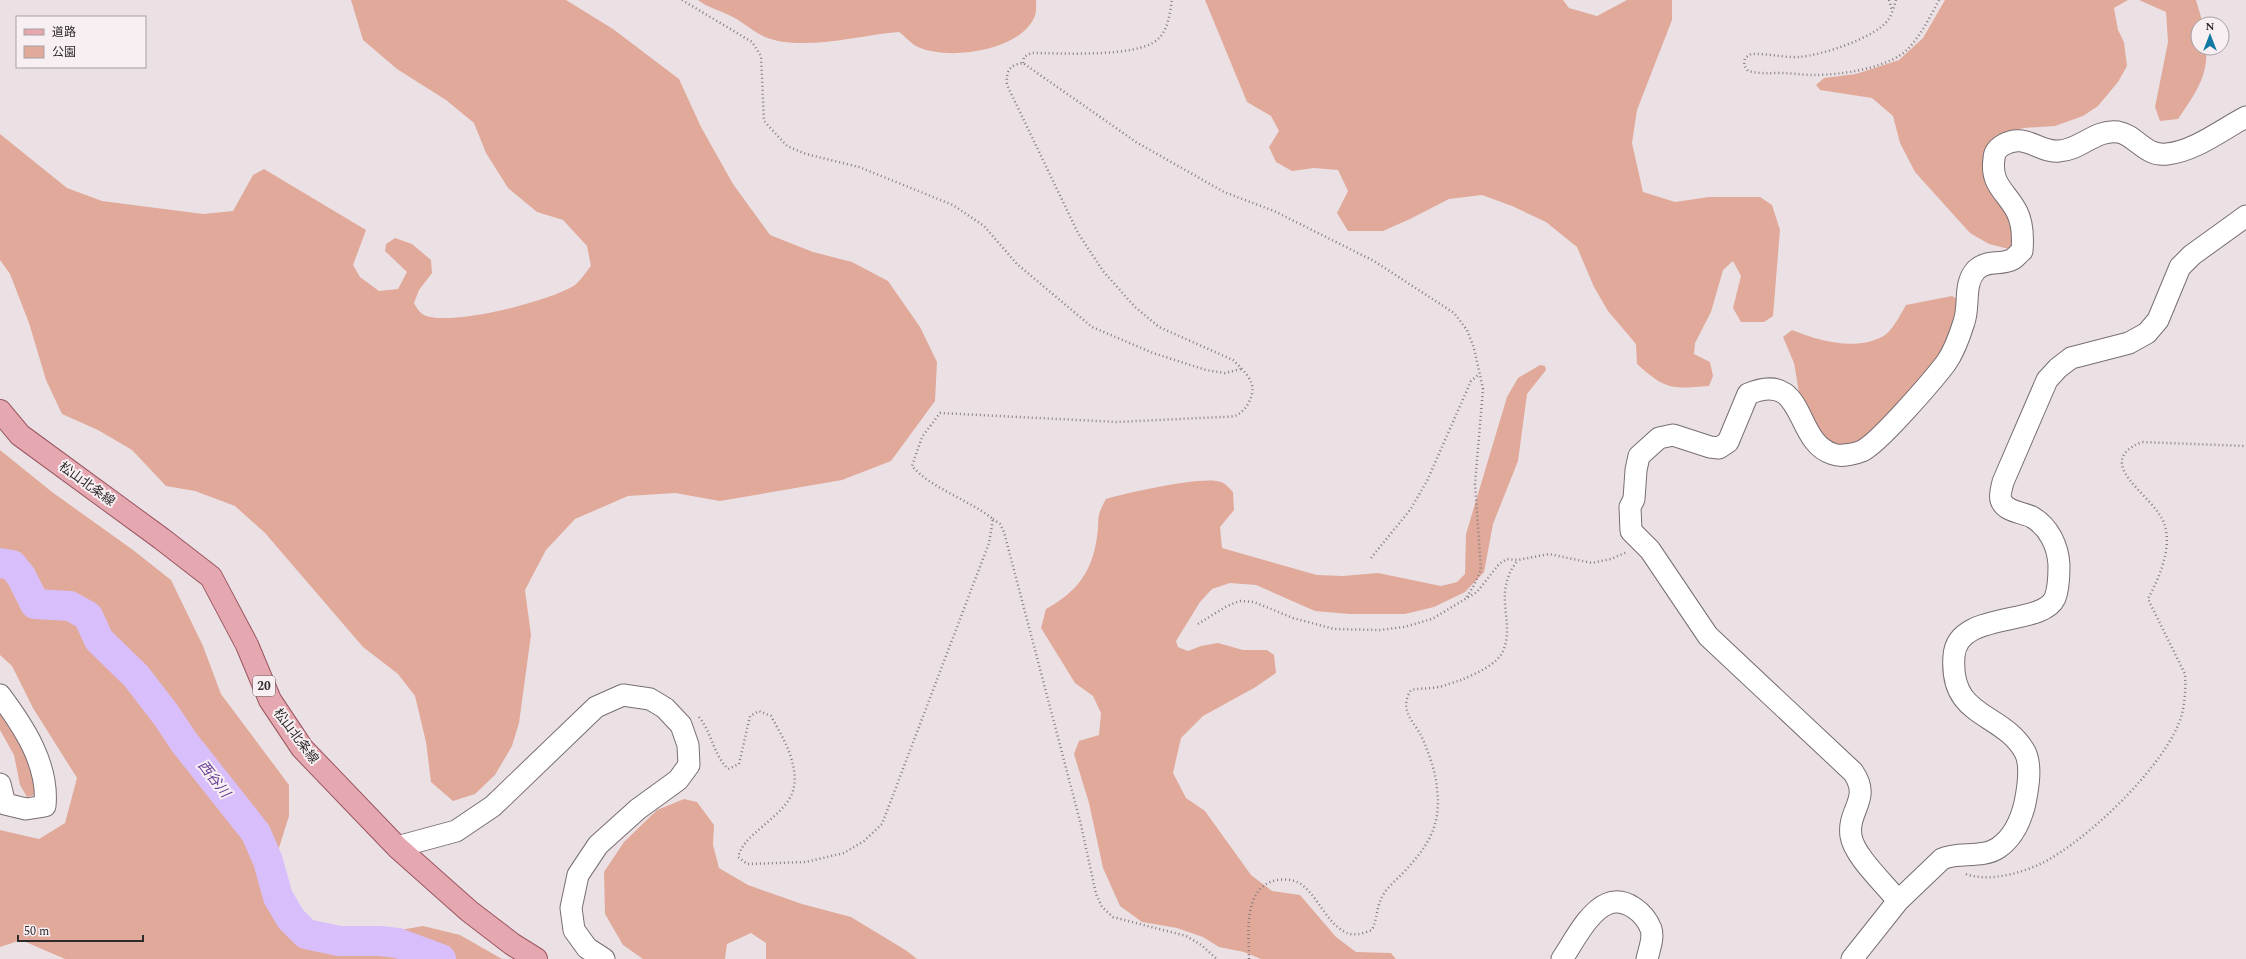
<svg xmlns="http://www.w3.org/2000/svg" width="2246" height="959" viewBox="0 0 2246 959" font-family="Spectral,'Noto Sans JP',serif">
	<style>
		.green { fill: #e1a99a }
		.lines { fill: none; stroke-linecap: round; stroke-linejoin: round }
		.river { stroke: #d8bffb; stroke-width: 30 }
		.minor-casing { stroke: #776e72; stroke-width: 23 }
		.major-casing { stroke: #9a5660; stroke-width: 24 }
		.path { stroke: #847e80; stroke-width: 2.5; stroke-dasharray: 1 3; stroke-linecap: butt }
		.minor { stroke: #fff; stroke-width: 21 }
		.major { stroke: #e5a8b0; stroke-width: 22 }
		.labels { text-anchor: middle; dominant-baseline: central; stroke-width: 4; stroke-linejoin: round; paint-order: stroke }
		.shield { fill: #f8eff3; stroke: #6a6567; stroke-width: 1 }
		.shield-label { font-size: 12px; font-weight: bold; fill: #2d2a2b }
		.street-label { font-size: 13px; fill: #2d2a2b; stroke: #f8eff3 }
		.water-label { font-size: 14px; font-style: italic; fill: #673e93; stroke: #f8eff3 }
	</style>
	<rect width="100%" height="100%" fill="#ebe1e5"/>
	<g class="green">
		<path d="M351 0H566L613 29 679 79 701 127 733 184 770 235 813 252 852 262 888 281 920 327 937 362 935 401 891 461 842 480 720 501 675 493 628 496 575 519 546 550 525 590 531 635 519 723 512 746 495 775 475 794 453 801 431 782 426 742 415 696 398 674 363 647 265 533 235 506 195 491 166 486 132 450 98 430 62 414 46 380 29 323 10 274 0 260V134L67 188 102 201 203 214 233 211 253 175 264 169 366 230 353 265 360 277 379 291 398 289 407 272 385 251 386 244 395 238 412 244 431 260 432 273 419 290 414 303C416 307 420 313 424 315 450 327 551 301 575 285 581 280 586 272 591 266L587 246 563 220 537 212 508 188 486 153 474 123 446 100 397 69 363 40Z"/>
		<path d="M698 0H1036C1036 5 1037 13 1034 18 1019 51 949 61 918 47 911 44 905 36 899 32 860 35 802 52 765 37 754 32 744 23 733 17 722 11 708 8 698 0Z"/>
		<path d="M1205 0H1563L1569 8 1597 16 1627 0H1672V20L1637 110 1632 143 1643 192 1675 202 1709 197H1760L1772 205 1780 230 1773 316 1764 322H1741L1733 308 1741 276 1733 261 1723 270 1711 312 1695 343 1694 354 1710 362 1713 376 1709 386C1671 389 1666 390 1637 364L1636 344 1608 311 1594 287 1577 247 1546 222 1512 206 1482 195 1449 199 1410 219 1383 231H1348L1337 213 1348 191 1338 170 1314 168 1292 171 1276 162 1269 147 1279 131 1271 116 1247 102Z"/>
		<path d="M1945 0H2128L2114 8 2118 30 2124 42 2127 66 2118 82 2098 106 2083 116 2055 126 2024 128 1997 135 1989 147 2021 239 2009 249 1989 244 1970 233 1915 172 1900 143 1893 116 1872 98 1820 90 1816 85 1824 78 1856 74 1899 60 1923 38Z"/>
		<path d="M2139 0H2196L2203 24H2198V48H2206C2209 76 2193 97 2178 119L2160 121 2155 107 2168 42 2166 12Z"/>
		<path d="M1952 296 1959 300 1953 342 1879 434 1847 449 1818 435 1800 398 1794 363 1783 337 1792 330C1819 341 1858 352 1885 335 1892 331 1902 312 1906 305Z"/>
		<path d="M1540 365 1545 366 1546 370 1527 394 1518 461 1493 524 1484 572 1465 592 1434 607 1405 614H1350L1315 611 1256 585 1230 583 1212 589 1200 602 1176 641 1178 647 1188 651 1201 646 1218 643 1243 650H1267L1274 655 1276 673 1254 688 1203 716 1181 738 1173 773 1186 798 1205 811 1251 875 1272 891 1300 895 1336 937 1356 952 1391 953 1396 959H1261L1244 952 1219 947 1203 937 1177 928 1142 922 1120 906 1103 868 1089 803 1074 754 1079 741 1099 735 1101 713 1093 696 1075 683 1041 628 1046 609C1077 592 1092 572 1097 537 1100 518 1095 518 1106 499 1125 493 1205 475 1221 482 1225 483 1230 489 1233 492L1234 510 1220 527 1222 548 1317 575 1343 576 1378 573 1441 586 1457 582 1465 574 1466 534 1507 397 1518 378Z"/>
		<path d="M0 450 52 492 133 550 171 580 203 646 221 694 289 785V816L277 854 286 894 313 930 360 937 423 926 460 935 502 959H65L21 940 0 947V830L39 839 65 823 77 778 33 708 12 666 0 655Z"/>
		<path d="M0 706 37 762 38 794 27 797 20 785 14 755 0 730Z"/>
		<path d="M684 799 697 802 714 825 713 845 719 868 748 885 802 904 851 917 907 951 917 959H766V943L751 933 727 944 725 959H643L623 945 605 914 604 872 624 842 657 810Z"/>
	</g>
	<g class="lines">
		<path class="river" d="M0 563 12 565 21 576 35 604 70 606 88 616 99 640 136 676 166 715 184 742 256 833 268 861 278 897 291 919 306 934 339 941H380L398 943 441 959"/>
		<g class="minor-casing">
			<g id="minor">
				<path d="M0 695C24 727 49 765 45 806L26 809 5 804 0 784"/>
				<path d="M397 847 456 831 493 806 596 707 623 695 650 699 665 708 681 725 688 745 689 765 678 780 638 809 598 845 578 875 571 908 574 930 587 948 604 959"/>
				<path d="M1898 901C1885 884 1854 856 1851 836 1847 810 1872 799 1853 772L1708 636 1650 550 1631 531 1630 507 1634 499 1636 470 1639 456 1659 438 1673 435 1710 447 1719 448 1728 442 1748 394C1807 369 1793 442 1833 454 1841 457 1854 454 1862 451 1879 443 1933 380 1946 363 1953 353 1960 335 1964 322 1970 305 1963 284 1976 270 1987 259 2001 266 2013 259 2016 257 2019 253 2022 251 2023 239 2023 224 2017 212 2007 192 1990 185 1994 159 1994 152 1998 148 2003 145 2025 132 2039 153 2059 151 2081 150 2095 129 2118 132 2136 135 2145 157 2167 154 2195 151 2221 130 2246 117"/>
				<path d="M1562 959C1573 943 1588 912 1607 904 1625 896 1645 913 1651 929 1654 938 1649 950 1647 959"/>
				<path d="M1852 959 1898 901 1942 859C1959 851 1981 859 1998 848 2013 838 2021 820 2025 803 2028 788 2032 766 2025 752 2002 711 1949 719 1954 656 1957 610 2042 627 2055 598 2059 588 2059 575 2059 565 2058 546 2049 527 2032 517 2022 512 2005 512 2001 500 1999 495 2002 487 2003 482L2047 380 2058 368 2071 358 2129 343 2147 333 2158 320 2180 267 2192 255 2246 216"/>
			</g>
		</g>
		<g class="major-casing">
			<path id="major" d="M0 411 20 435 162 539 211 577 247 645 270 700 302 748 397 847 469 911 512 944 536 959"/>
		</g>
		<g class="path">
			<path d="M682 0 752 42 761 56 764 121 787 146 806 154 859 167 953 205 984 226 1017 264 1092 327 1153 353 1206 370 1225 373 1241 369"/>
			<path d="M1889 0 1892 10"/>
			<path d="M1896 0C1894 6 1892 15 1888 20 1875 38 1822 55 1800 57 1784 58 1767 53 1751 54L1745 58 1744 65 1748 71C1760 74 1769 73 1781 73 1792 73 1804 75 1815 75 1841 75 1889 68 1908 49 1921 35 1930 17 1939 0"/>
			<path d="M1023 63 1024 57 1031 53C1060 53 1135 58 1157 40 1168 31 1170 13 1172 0"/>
			<path d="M993 519 1000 524 1004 532 1081 825 1096 894 1102 907 1113 917 1186 936 1200 944 1217 959"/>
			<path d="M1371 558 1410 510 1427 481 1471 381 1478 375"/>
			<path d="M1198 624 1227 606 1240 601 1254 602 1293 618 1334 629 1380 630 1404 627 1432 619 1477 592 1499 564 1507 559 1518 560 1549 554 1592 563 1611 559 1627 552"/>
			<path d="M699 717C713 735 712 752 728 769L739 764 750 716 759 711 771 716C783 738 800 765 793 791 788 806 773 817 763 826 752 836 742 843 738 857L747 864 806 862 844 853 864 841 882 824 989 543 993 519C969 500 929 487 912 466L922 437 940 413 1117 422 1221 417C1226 417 1233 417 1237 415 1247 410 1256 393 1251 382 1248 374 1239 366 1233 360L1159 327 1135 307 1103 271 1078 233 1007 85C1006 71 1009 65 1023 63L1136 142 1224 192 1274 211 1374 261 1454 313 1467 330 1474 348 1483 389 1475 484 1481 570 1473 587 1466 598"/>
			<path d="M1966 874C1988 882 2019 874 2040 864 2085 843 2169 763 2182 714 2185 701 2186 687 2185 674L2148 599C2159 578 2173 547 2164 523 2154 495 2090 463 2142 442L2246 446"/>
			<path d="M1249 959C1249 934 1242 887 1277 880 1285 879 1295 879 1302 885 1319 898 1326 922 1345 932 1354 937 1364 933 1372 930 1378 917 1376 907 1383 895 1387 888 1395 881 1401 875 1426 849 1442 827 1437 789 1436 773 1430 757 1424 742 1417 723 1397 712 1411 690 1420 688 1428 689 1438 687 1445 686 1454 682 1461 680 1475 674 1497 665 1503 651 1516 621 1491 594 1518 560"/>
		</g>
		<use href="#minor" class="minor"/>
		<use href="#major" class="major"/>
	</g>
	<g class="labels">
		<rect class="shield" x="253" y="676" width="22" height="20" rx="3"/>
		<g class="shield-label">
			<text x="264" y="686">20</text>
		</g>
		<g class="street-label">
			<text transform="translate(87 484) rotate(36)">松山北条線</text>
			<text transform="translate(296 736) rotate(53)">松山北条線</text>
		</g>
		<g class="water-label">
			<text transform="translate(214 779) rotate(52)">西谷川</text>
		</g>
	</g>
	<rect x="16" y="16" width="130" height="52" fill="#f8eff3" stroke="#a7a0a3"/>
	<rect x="24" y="29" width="20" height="6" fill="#e5a8b0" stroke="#a7a0a3"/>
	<text x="52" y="36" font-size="12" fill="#2d2a2b">道路</text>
	<rect x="24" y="46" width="20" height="12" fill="#e1a99a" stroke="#a7a0a3"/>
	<text x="52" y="56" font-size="12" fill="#2d2a2b">公園</text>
	<g transform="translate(2210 36)"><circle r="19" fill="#f8eff3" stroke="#a7a0a3"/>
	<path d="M0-3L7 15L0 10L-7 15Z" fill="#1478a4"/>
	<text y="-6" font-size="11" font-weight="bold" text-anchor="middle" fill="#2d2a2b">N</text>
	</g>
	<path d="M18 935v6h125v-6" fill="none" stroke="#2d2a2b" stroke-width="2"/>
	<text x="24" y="935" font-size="12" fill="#2d2a2b" stroke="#f8eff3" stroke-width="3" paint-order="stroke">50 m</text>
</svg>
